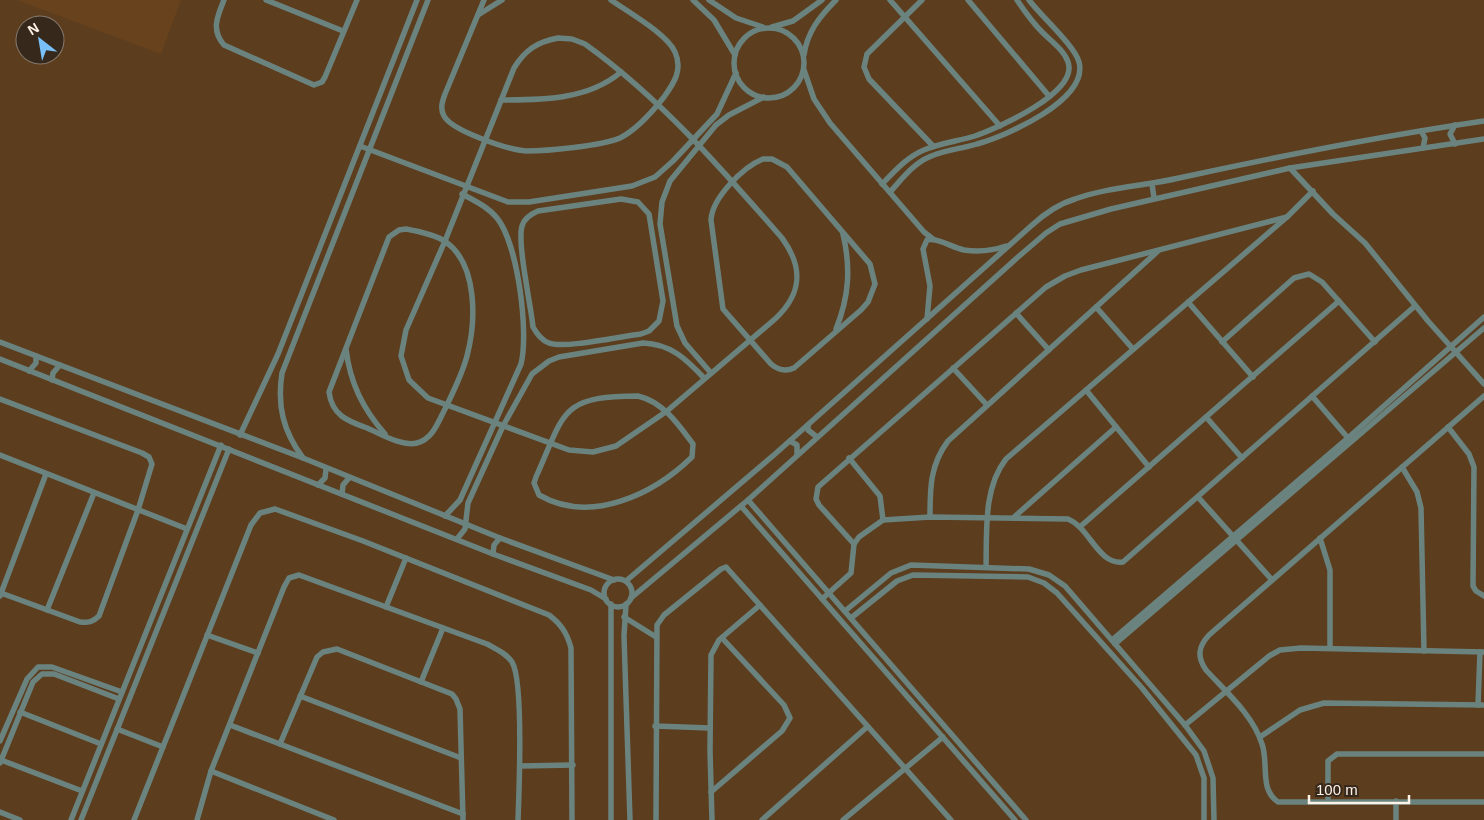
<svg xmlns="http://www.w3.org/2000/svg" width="1484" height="820" viewBox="0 0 1484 820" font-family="Helvetica,sans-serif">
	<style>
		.built { fill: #67421c }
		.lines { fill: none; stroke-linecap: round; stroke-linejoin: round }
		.street { stroke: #6b837f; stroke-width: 5.5 }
	</style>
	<rect width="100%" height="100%" fill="#5c3d1e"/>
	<path class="built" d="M17 0H181L161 54Z"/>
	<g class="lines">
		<g class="street">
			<path d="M224 0C217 17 211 30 224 45L314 85 322 82 325 77 357 0"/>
			<path d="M266 0 343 31"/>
			<path d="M484 0 445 94C442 102 440 109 444 116 452 131 509 150 526 151 547 151 601 146 620 138 636 130 653 111 664 97 674 83 683 70 675 52 667 34 628 12 611 0"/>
			<path d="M693 0 714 20 735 55"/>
			<path d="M709 0 736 18 763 27"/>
			<path d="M890 0 1000 126"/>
			<path d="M922 0 867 54 864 67 869 79 933 146"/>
			<path d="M968 0 1049 96"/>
			<path d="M478 15 502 0"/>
			<path d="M772 27 793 21 822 0"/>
			<circle cx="769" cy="63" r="35"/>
			<path d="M558 38 572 39 585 44C660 98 721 168 782 238 804 268 802 294 775 319L667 411 616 446 593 452 569 450 428 398 409 380 401 356 406 330 445 241 514 68C525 50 537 42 558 38Z"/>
			<path d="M804 55C807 32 820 16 836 0"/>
			<path d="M804 70 814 99 830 123 924 232 933 239"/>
			<path d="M501 100C542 100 588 100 621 72"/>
			<path d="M1421 131 1425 138 1423 148"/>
			<path d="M1455 144 1450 134 1455 125"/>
			<path d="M360 146 508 202H529L632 186 655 177 673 161 717 114 736 73"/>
			<path d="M763 159H772L787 167 870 264 875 284 868 302 861 310 794 368C785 372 778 370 771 364L723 309 711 220C712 198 743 167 763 159Z"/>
			<path d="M1290 168 1333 214 1365 243 1428 321 1484 384"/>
			<path d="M882 184C895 171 907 157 924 150 940 143 959 141 975 136 998 128 1079 92 1068 62 1064 50 1051 41 1043 33 1033 23 1025 12 1017 0"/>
			<path d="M1152 184 1154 198"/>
			<path d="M890 192C902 179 913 164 929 157 944 150 961 149 977 144 1006 136 1089 100 1079 62 1075 46 1041 16 1029 0"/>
			<path d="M621 199 638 202 649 214 663 301 659 321 649 331 641 334C623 336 564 349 549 343 541 340 537 334 533 327 531 306 517 243 522 226 524 218 531 214 538 211Z"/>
			<path d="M406 229C417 231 436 235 446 242 478 265 476 322 467 356 462 375 453 392 445 409 438 422 433 439 417 443 402 447 381 434 367 428 347 421 332 415 329 392L389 237 399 230Z"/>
			<path d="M1188 302 1253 377"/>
			<path d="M1096 307 1133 349"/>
			<path d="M1016 313 1049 350"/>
			<path d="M927 319 930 286 923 249 927 240C937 237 953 248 964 250 979 252 992 251 1006 246"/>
			<path d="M836 329C849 297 851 268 843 234"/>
			<path d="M0 342 303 458 500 538 614 580"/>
			<path d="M1222 342 1294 278 1309 274 1322 282 1375 342"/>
			<path d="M346 349C350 383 363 409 385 434"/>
			<path d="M0 359 493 554 591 590 606 599"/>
			<path d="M953 368 987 405"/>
			<path d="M29 371 36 363V356"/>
			<path d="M711 373 685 343 677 326 660 224 662 202 670 181 716 125 729 115 764 97"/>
			<path d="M52 380 53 373 60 365"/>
			<path d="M1086 390 1149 467"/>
			<path d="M638 396C663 402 678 424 693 444L692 457C654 494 591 525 539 495L534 483 536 477C565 412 560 396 638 396Z"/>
			<path d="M1312 396 1348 438"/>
			<path d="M1484 396 1209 635C1198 647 1197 657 1206 670 1226 692 1253 715 1262 744 1269 764 1259 789 1278 802H1484"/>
			<path d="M0 399 142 453 149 457 152 464 138 510 99 616C93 622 88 623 80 622L1 593"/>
			<path d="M1206 417 1242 458"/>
			<path d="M808 425V430L817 437"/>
			<path d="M1448 427 1469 454 1474 467 1473 586 1476 591 1484 596"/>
			<path d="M240 435 278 354 417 0"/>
			<path d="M790 441 797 445V455"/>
			<path d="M0 455 187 529"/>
			<path d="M303 458C283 431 277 406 282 373L428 0"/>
			<path d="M849 458 880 496 883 520"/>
			<path d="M1402 467 1417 492 1421 508 1424 651"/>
			<path d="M318 485 325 478 326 469"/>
			<path d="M342 494 343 485 349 478"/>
			<path d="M1198 497 1272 580"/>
			<path d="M748 500 1026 820"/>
			<path d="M741 506 1015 820"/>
			<path d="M445 516 460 500 521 364C529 333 518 244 497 218 488 207 475 201 462 194"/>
			<path d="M930 517C930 488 930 465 948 441L1158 251"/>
			<path d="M1013 518 1116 427"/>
			<path d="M1081 526 1339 301"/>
			<path d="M1320 538 1330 570V648"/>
			<path d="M457 539 465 529 468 503 503 426 532 374 549 361 559 357 643 343C671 344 686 359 704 378"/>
			<path d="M854 544 819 505 816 499 818 487 1046 287 1065 276 1081 270 1287 217"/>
			<path d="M493 554 494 545 500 538"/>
			<path d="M986 567C987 533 983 488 1006 459L1287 217 1313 191"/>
			<circle cx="618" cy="593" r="14"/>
			<path d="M626 581 775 454 1031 226C1044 214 1058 204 1075 199 1108 187 1145 186 1179 178 1280 156 1382 136 1484 121"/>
			<path d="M0 596 46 474"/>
			<path d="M631 598 748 500 1018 257 1046 233 1060 224 1111 209 1290 168 1484 139"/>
			<path d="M822 599 851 573 854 544 859 537 883 520 930 517 1068 519C1090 528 1098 565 1123 562L1415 306"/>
			<path d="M626 604 624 636 630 820"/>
			<path d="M386 607 406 558"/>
			<path d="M47 610 94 493"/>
			<path d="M845 611 891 573 911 565 1029 569 1049 575 1065 586 1185 725 1204 751 1213 778 1214 820"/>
			<path d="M624 617 656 637"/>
			<path d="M851 618 897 581 913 575 1028 577 1044 583 1057 593 1142 688 1196 755 1204 778V820"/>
			<path d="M207 635 258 653"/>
			<path d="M1112 640 1349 437 1484 317"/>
			<path d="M1115 644 1484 328"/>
			<path d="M421 682 443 628"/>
			<path d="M300 696 461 758"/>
			<path d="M1478 705 1480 652"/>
			<path d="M20 712 101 744"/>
			<path d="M230 725 463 814"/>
			<path d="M1185 725 1269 656 1280 650 1301 648 1484 652"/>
			<path d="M655 726 710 728"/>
			<path d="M117 729 163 747"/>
			<path d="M1260 737 1300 710 1324 703 1484 705"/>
			<path d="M0 741 27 679 38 667H52L122 692"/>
			<path d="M280 744 317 657 323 652 337 649 452 694 456 699 460 709 463 820"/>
			<path d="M1 760 82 791"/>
			<path d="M0 763 33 682 42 674H54L119 699"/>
			<path d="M520 766 573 765"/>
			<path d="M211 771 334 820"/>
			<path d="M711 792 782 731 790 718 784 705 722 638"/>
			<path d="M1396 801V820"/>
			<path d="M1328 802V761L1337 754H1484"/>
			<path d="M0 812 20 820"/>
			<path d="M71 820 221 445"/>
			<path d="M81 820 229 449"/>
			<path d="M134 820 251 525 260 513 275 509 363 541 549 615C561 624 567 633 571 648L572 820"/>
			<path d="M197 820 211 771 284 587 289 578 299 575 487 644C496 649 506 653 512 662 524 681 519 792 518 820"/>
			<path d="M611 820V604"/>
			<path d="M656 820 657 625 664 615 721 569 726 567 951 820"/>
			<path d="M712 820 710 751 711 655 719 640 760 605"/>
			<path d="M762 820 867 727"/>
			<path d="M843 820 943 737"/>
		</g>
	</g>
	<g transform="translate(40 40) rotate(329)"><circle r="24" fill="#36281b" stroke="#86796d"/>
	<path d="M0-4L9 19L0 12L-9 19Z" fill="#79bff8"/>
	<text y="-8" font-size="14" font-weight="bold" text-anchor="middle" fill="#fef2e7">N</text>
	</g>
	<path d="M1309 795v8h100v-8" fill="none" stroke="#fef2e7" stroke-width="2.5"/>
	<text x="1316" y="795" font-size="15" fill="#fef2e7" stroke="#36281b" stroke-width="4" paint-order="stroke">100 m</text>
</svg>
